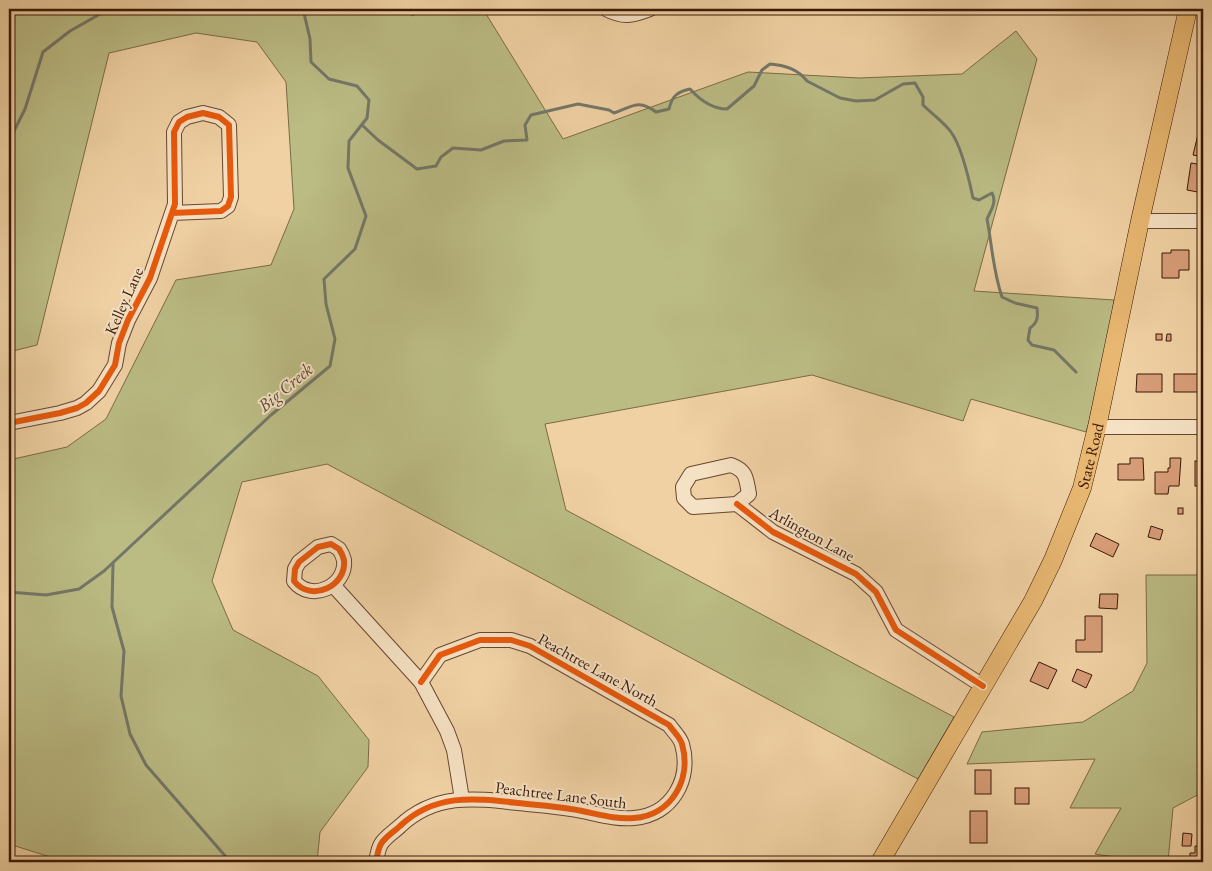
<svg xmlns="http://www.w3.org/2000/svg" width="1212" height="871" viewBox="0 0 1212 871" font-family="'EB Garamond',serif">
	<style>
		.green { fill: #bbbb84; stroke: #7b6a46 }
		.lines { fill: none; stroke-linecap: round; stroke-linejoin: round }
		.stream { stroke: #747768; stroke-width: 3 }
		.building { fill: #d79d78; stroke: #3b1808 }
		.minor-casing { stroke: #68462f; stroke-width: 16 }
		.major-casing { stroke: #3b1808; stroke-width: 19 }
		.minor { stroke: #f5e1c3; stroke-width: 14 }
		.major { stroke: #e8b872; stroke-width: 18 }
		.cycleway-casing { stroke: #f5e1c3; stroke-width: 9 }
		.cycleway { stroke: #e8590c; stroke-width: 6 }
		.labels { text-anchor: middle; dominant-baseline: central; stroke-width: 4; stroke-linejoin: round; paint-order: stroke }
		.street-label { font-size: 16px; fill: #3b1808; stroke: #f5e1c3 }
		.water-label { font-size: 18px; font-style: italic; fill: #584838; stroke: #f5e1c3 }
	</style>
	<rect width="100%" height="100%" fill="#f0d1a3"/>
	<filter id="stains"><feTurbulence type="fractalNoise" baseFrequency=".004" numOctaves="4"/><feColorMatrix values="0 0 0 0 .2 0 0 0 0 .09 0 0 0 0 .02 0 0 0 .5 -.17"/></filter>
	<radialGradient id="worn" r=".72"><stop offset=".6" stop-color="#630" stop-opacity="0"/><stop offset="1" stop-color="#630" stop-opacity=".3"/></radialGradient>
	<g class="green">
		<path d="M9 9H409L412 16 424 9H483L563 139 748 72 859 78 962 74 1016 31 1037 59 974 291 1114 300 1106 368 1086 432 971 399 963 421 812 375 545 424 566 510 954 717 918 779 327 464 242 482 212 581 233 630 318 676 369 740 368 767 320 832 317 862H66L9 844V460L67 447 106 419 176 280 271 265 294 209 286 82 257 42 196 33 109 53 37 345 9 352Z"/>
		<path d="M1146 575H1203V792L1173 808 1168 862H1146L1095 854 1121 808H1070L1095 759 967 764 982 732 1083 722 1133 691 1147 663Z"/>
	</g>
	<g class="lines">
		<g class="stream">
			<path d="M362 125 378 140 417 169 436 166 441 157 453 148 481 150 504 141 527 140 525 125 531 115 578 104 609 110 614 113C633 106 639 99 656 112L669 109C672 96 677 92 690 89 700 100 713 109 727 109L754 86 762 70 770 64C784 65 798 69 807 81L840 98 856 101 875 100 903 84 915 83 923 97V105C932 114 944 122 951 132 962 147 969 179 973 198L979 200 992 193C997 202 991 210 987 219 992 245 993 271 1002 297L1015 303 1037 308C1038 317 1038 322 1030 328L1028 340 1032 345 1054 350 1076 372"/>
			<path d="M9 141 25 109 43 52 70 31 109 9"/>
			<path d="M113 563 112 607 124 651 121 696 130 734 146 765 227 858"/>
			<path d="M9 592 46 595 79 589 104 571 271 415 330 366 335 339 326 304 324 279 355 249 366 216 348 168 349 141 367 118 369 100 357 86 329 79 311 62 310 39 303 9"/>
		</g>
	</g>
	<g class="building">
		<path d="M1199 130 1203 131V157L1193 155Z"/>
		<path d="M1191 163 1203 165V193L1187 190Z"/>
		<path d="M1171 250H1189V270H1179V278H1162V253H1171Z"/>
		<rect x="1198" y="253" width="5" height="26"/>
		<rect x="1156" y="334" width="6" height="6"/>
		<path d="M1167 334H1171V341H1166Z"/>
		<path d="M1137 374H1162V392H1136Z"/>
		<rect x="1174" y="374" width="26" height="18"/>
		<path d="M1130 458H1143L1144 480H1118V464H1130Z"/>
		<path d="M1170 458H1181L1179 486H1169L1168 494H1155V472H1168V468H1170Z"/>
		<rect x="1195" y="461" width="8" height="25"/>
		<rect x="1178" y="508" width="5" height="6"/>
		<path d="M1151 526 1163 530 1160 540 1148 537Z"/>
		<path d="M1096 533 1119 544 1113 557 1090 546Z"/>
		<path d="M1100 594H1118L1117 609 1099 608Z"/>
		<path d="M1085 616H1102V652H1076V640H1085Z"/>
		<path d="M1039 662 1057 670 1048 689 1030 681Z"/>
		<path d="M1077 669 1092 675 1086 688 1072 681Z"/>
		<rect x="975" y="770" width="16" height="24"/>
		<rect x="1015" y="788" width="14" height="16"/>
		<rect x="970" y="811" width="17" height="32"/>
		<path d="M1183 833 1192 834 1191 846H1182Z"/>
		<path d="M1202 844 1203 862H1195V859H1190V853H1195V846H1202Z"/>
	</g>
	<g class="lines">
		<g class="minor-casing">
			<g id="minor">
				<path d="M606 9C623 18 632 16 650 9"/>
				<path d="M1140 221H1203"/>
				<path d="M9 423 60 413 77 408 86 403 99 391 115 365 119 343 128 320 150 278 175 204 174 132 179 122 187 117 203 113 219 117 229 125 231 197 228 206 221 211 172 213"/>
				<path d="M1097 427H1203"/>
				<path d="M731 465C747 471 746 478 749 494L737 504 693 507 684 498 683 487 691 474Z"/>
				<path d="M737 504 773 532 856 574 876 592 896 630 983 686"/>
				<path d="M331 544 339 549C341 552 343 556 344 560 347 586 311 603 294 581L295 569 299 562 318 547Z"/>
				<path d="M333 585 421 682 447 731 454 750 462 799"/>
				<path d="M376 862C377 857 378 849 381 844 385 837 395 831 400 826 435 793 474 798 518 803 536 805 553 806 571 809 592 812 613 820 634 818 672 815 692 779 682 744 680 737 673 731 669 725L530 646 511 640H480L440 655 421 682"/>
			</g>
		</g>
		<g class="major-casing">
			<g id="major">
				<path id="s1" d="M880 862 1033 601 1053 560 1082 488 1097 427 1140 221 1188 9"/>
			</g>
		</g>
		<use href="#minor" class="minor"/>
		<use href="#major" class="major"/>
		<g class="cycleway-casing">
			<g id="cycleway">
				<path d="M9 423 60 413 77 408 86 403 99 391 115 365 119 343 128 320 150 278 175 204 174 132 179 122 187 117 203 113 219 117 229 125 231 197 228 206 221 211 172 213"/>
				<path d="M737 504 773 532 856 574 876 592 896 630 983 686"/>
				<path d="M331 544 339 549C341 552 343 556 344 560 347 586 311 603 294 581L295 569 299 562 318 547Z"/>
				<path d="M376 862C377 857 378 849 381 844 385 837 395 831 400 826 435 793 474 798 518 803 536 805 553 806 571 809 592 812 613 820 634 818 672 815 692 779 682 744 680 737 673 731 669 725L530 646 511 640H480L440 655 421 682"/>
			</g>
		</g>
		<use href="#cycleway" class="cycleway"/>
	</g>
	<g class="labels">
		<g class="street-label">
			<text transform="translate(124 301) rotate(-66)">Kelley Lane</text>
			<text stroke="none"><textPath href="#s1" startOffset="459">State Road</textPath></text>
			<text transform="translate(812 534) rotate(29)">Arlington Lane</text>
			<text transform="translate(598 670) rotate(29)">Peachtree Lane North</text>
			<text transform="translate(561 795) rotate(7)">Peachtree Lane South</text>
		</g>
		<g class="water-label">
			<text transform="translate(285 387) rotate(-40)">Big Creek</text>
		</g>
	</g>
	<rect width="1212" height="871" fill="none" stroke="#f0d1a3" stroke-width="30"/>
	<rect x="10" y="10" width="1192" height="851" fill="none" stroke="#3b1808" stroke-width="2.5"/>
	<rect x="15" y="15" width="1182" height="841" fill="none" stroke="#3b1808"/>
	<rect width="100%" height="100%" filter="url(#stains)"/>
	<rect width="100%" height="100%" fill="url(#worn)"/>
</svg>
